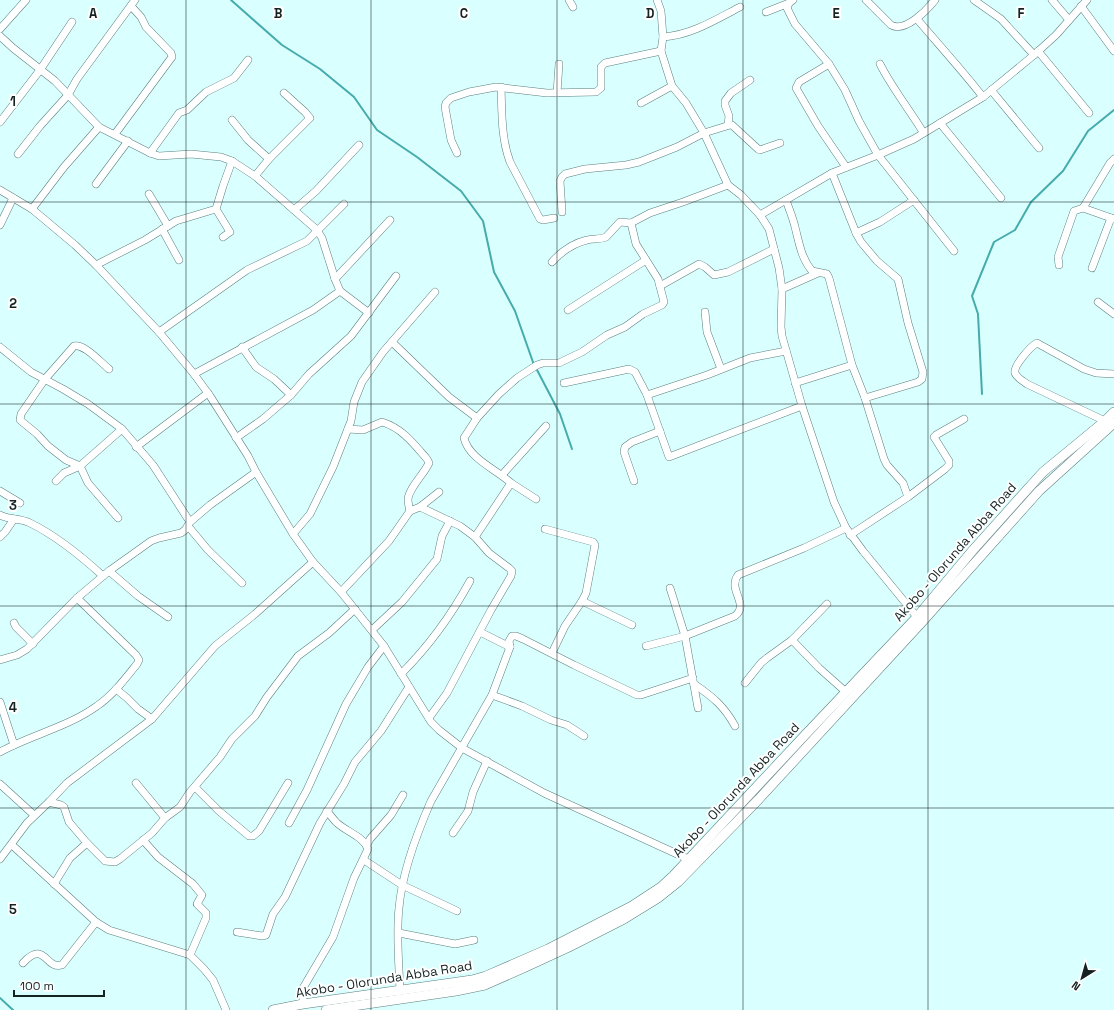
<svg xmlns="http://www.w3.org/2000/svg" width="1114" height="1010" viewBox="0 0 1114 1010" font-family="'Space Grotesk',sans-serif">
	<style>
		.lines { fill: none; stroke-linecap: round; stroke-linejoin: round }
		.stream { stroke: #46abac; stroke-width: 2 }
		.street-casing { stroke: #5d7f7f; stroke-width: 8 }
		.secondary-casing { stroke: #5d7f7f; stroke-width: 10 }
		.street { stroke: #fff; stroke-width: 7 }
		.secondary { stroke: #fff; stroke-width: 9 }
		.grid { fill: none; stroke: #142222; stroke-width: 1; stroke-opacity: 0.55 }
		.labels { text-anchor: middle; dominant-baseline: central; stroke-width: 4; stroke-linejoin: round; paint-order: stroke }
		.street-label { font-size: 13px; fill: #142222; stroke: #fff }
		.grid-label { font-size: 13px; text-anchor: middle; font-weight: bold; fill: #142222; stroke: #fff; stroke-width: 4; stroke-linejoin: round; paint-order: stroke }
	</style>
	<rect width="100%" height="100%" fill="#d9ffff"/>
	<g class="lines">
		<g class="stream">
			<path d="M231 0 282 45 320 69 354 97 377 130 417 157 461 191 483 221 494 272 515 311 534 365"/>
			<path d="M536 368 560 414 572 449"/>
			<path d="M982 394 978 314 972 296 994 242 1015 230 1031 202 1063 171 1088 131 1114 110"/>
			<path d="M0 998 13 1010"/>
		</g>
		<g class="street-casing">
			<g id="street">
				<path d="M569 0 573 7"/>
				<path d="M657 0 661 11 663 37 661 51 672 86 686 103 704 133 728 185 741 195 760 215 769 229 779 268 782 289 781 327 782 336 802 406 834 502 846 528 863 551 917 617"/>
				<path d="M793 0 789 3 787 8 795 24 829 64 845 90 859 121 878 155 954 251"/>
				<path d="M866 0 891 25C905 33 927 10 935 0"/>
				<path d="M974 0 1001 19 1034 55"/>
				<path d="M1052 0 1069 20"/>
				<path d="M1081 6 1114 51"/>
				<path d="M766 12 789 3"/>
				<path d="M917 19C939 45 962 70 983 97"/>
				<path d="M0 29 26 0"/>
				<path d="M0 36 13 48 55 81 99 127 150 153 159 156 191 154 221 157 232 161 255 176 317 230 322 238 335 279 340 291 369 313"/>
				<path d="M663 37C691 35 715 20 740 7"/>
				<path d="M1038 51 1089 113"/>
				<path d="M829 64 799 82 796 88 818 126 846 167"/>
				<path d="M880 64C892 88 909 109 923 132"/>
				<path d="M501 87C502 112 501 138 510 162L540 219 543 220 554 218"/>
				<path d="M991 90 1039 148"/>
				<path d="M557 93 559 64"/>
				<path d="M641 103 672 86"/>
				<path d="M232 120 248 140 269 159"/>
				<path d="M0 122 40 70 72 22"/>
				<path d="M940 123 1001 198"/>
				<path d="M728 125 729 116 725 105V101L731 93 750 80"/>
				<path d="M115 134 172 57 171 53 146 27 141 17 131 6"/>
				<path d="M150 153 179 113 187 110 206 92 234 78 248 60"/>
				<path d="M457 153 451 140 445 107 446 103 451 98 469 92 496 87 547 93 596 92 601 88V67L605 63 661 51"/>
				<path d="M18 154 40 126 68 95 77 79 135 0"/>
				<path d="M832 173 856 233 861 242 877 261 898 279 908 323 923 372 922 379 918 382 865 398"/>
				<path d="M255 176 269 159 310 118 305 112 284 93"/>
				<path d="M96 184 128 141"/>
				<path d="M0 190 32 209 75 245 96 265 159 332 194 374 210 396 248 456 256 472 293 534 313 562 341 592 384 646 431 722 439 730 462 748 544 793 688 859"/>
				<path d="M149 194 168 226"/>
				<path d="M786 200C789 209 793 218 795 227 799 242 801 258 812 271L827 274 829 278 852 365 865 398 884 459 887 465 903 483 908 497"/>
				<path d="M1083 208 1110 163 1114 159"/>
				<path d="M32 209 64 167 99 127"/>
				<path d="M294 210 316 191 359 145"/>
				<path d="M562 212 560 181 562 177 565 174 585 169 626 165 639 162 677 147 704 133 730 125H732L758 149 760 150 780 143"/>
				<path d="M760 215 832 173 878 155 914 139 983 97 1034 55 1056 35 1087 0"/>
				<path d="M0 225 13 198"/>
				<path d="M162 229 179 260"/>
				<path d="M856 233 880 222 914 200"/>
				<path d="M223 237 230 232 216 209 223 186 232 161"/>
				<path d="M552 262C561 252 574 243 587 240 593 238 600 240 606 237L620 222 631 223 650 213 683 202 728 185"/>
				<path d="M96 265 145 240 176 221 216 209"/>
				<path d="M1059 265 1058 257 1074 211 1083 208 1114 219"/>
				<path d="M1092 268 1111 218"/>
				<path d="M335 279 390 220"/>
				<path d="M660 286 699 264 705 267 714 275 728 272 774 249"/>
				<path d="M782 289 818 273"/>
				<path d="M1098 302 1114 314"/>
				<path d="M568 310 646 260"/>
				<path d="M705 312 707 332 721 369"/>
				<path d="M159 332 247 270 307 241 344 204"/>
				<path d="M392 342 449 397 477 418"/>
				<path d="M0 347 31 372 63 389 88 404 122 429 153 465 190 522"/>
				<path d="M242 347 256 367 274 379 291 395"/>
				<path d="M109 369C100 362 85 344 74 346L45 379 21 414 20 420 37 434 48 446 66 460 80 466 88 483 118 518"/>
				<path d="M194 374 313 310 340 291"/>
				<path d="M564 383 629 369 635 372 647 395 669 457 802 406"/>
				<path d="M795 383 852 365"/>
				<path d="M647 395 707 375 750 358 786 351"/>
				<path d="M1105 421 1027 384C1023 381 1017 378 1015 373 1013 366 1031 346 1037 343L1084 369 1096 373 1114 374"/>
				<path d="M348 429 363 430 382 422C402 428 414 444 427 459L429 463C424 474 409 488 408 499 408 503 409 507 410 511"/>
				<path d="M236 438 263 419 291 395 309 374 351 336 396 276"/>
				<path d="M136 447 208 393"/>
				<path d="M502 475 546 426"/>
				<path d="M56 481 64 473 80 466 122 429"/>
				<path d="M634 481 624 452 625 447 632 442 660 431"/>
				<path d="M511 483 536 499"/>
				<path d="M0 491 20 503"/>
				<path d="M420 507 460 526 475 537 511 483C496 469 469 459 464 438L477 418 499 394 517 378 537 365 543 363H559L582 352 607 335 625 327 643 314 662 305 664 302 658 279 636 244 631 223"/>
				<path d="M0 515C9 520 20 518 30 523 57 536 81 556 103 576"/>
				<path d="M188 526 208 550 242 583"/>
				<path d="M545 529 593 542 595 545 586 593 582 601 565 626 552 653"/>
				<path d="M293 534 310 514 333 467 351 421 354 402 362 382 383 352 435 292"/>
				<path d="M850 535 908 497 945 469 949 465V461L934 437 936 435 964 419"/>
				<path d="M0 537 5 532 14 519"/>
				<path d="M109 571 138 596 168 617"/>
				<path d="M670 588 685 636 698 708"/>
				<path d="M341 592 389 541 410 511 420 507 439 492"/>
				<path d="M582 601 632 625"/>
				<path d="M14 623 16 627 33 644"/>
				<path d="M372 630 402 602 437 559 442 536 450 521"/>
				<path d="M480 632 510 647"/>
				<path d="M792 640 819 668 846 692"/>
				<path d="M646 646 685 636 735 616C750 604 727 590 738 575L804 548 846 528"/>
				<path d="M0 660 17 655 27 649 77 598 109 571 151 541 159 538 181 533 185 530 190 522 210 505 256 472"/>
				<path d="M401 674C428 647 452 614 470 581"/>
				<path d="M745 683 761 663 767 658 792 640 827 604"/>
				<path d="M694 684C713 697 724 706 735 726"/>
				<path d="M116 689 127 698 138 709 152 719"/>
				<path d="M492 695 522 706 551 720 567 725 584 736"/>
				<path d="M0 702 14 745"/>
				<path d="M429 718 447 693 491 610 511 576 512 571 509 568 489 553 475 537"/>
				<path d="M0 752C31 735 68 727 97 706 113 695 125 679 137 664L139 660 136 655 77 598"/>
				<path d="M136 783 165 818"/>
				<path d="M0 784 34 815"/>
				<path d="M195 787 219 811 249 836H253L259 831 288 783"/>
				<path d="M49 802 61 805 64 807 69 822 87 843"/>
				<path d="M289 823 307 790 346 704 368 667 384 646"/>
				<path d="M453 833 468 811 473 792 487 761"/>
				<path d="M143 840 158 857 193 884 202 895 197 904 206 913V918L190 955"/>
				<path d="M12 845 96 922 109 930 190 955 204 969 213 980 226 1010"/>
				<path d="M367 845 370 839 391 815 403 795"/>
				<path d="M0 859 27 823 49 802 67 783 152 719 215 646 255 614 313 562"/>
				<path d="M364 860 402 885 457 911"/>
				<path d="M54 884 70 858 87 843 105 861 115 862 120 859 152 833 165 818 180 807 190 792 220 757 232 739 255 716 267 697 298 656 329 633 355 609"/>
				<path d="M237 932 262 936 266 935 273 914 285 897 320 823 344 784 355 762 381 731 409 687"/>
				<path d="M399 933 455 944 474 940"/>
				<path d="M23 963C45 939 45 970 62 965L96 922"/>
				<path d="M400 991C399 963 396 935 399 908 402 872 417 833 431 801L492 695 510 647 509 641 512 636H516L523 639 574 665 637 695H641L693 678"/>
				<path d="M303 1004V988L333 937 354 878 368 849C364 837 347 832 337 823 333 819 330 815 327 811"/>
			</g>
		</g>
		<g class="secondary-casing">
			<g id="secondary">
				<path d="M273 1010 303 1004 472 980 486 976 548 949 632 906 661 887 673 876 806 734 917 617 973 550 1043 472 1105 421 1114 412"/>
				<path d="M326 1010 456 991 485 985 528 966 569 947 624 919 658 898 678 882 758 800 922 622 1039 491 1114 423"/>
			</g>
		</g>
		<use href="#street" class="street"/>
		<use href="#secondary" class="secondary"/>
	</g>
	<path class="grid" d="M186 0V1010M371 0V1010M557 0V1010M743 0V1010M928 0V1010M0 202H1114M0 404H1114M0 606H1114M0 808H1114"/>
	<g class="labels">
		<g class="street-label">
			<text transform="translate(955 552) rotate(-49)">Akobo - Olorunda Abba Road</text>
			<text transform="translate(736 790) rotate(-47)">Akobo - Olorunda Abba Road</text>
			<text transform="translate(384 979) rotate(-9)">Akobo - Olorunda Abba Road</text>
		</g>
	</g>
	<g class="grid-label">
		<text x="93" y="18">A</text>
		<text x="278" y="18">B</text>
		<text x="464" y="18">C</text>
		<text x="650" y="18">D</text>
		<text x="836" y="18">E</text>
		<text x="1021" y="18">F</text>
		<text x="13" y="106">1</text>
		<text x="13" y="308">2</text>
		<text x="13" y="510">3</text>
		<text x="13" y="712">4</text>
		<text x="13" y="914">5</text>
	</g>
	<g transform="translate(1082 978) rotate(217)" stroke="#ffffff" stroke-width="3" paint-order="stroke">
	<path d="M0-3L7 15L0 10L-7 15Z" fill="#142222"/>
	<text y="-6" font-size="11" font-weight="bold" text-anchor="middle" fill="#142222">N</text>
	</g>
	<path d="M14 990v6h90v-6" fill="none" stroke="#142222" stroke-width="2"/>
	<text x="20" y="990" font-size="12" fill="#142222" stroke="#ffffff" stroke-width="3" paint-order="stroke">100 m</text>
</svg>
